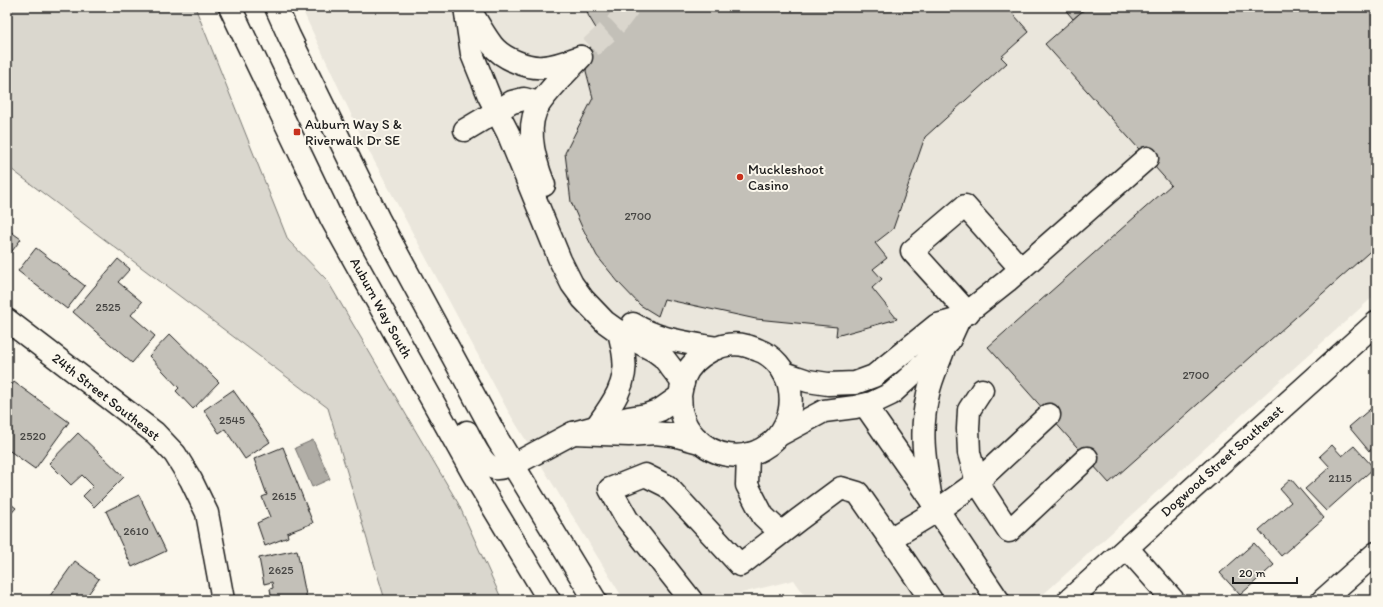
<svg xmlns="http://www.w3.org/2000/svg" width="1383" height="607" viewBox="0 0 1383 607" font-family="Itim,sans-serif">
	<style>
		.built { fill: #eae6dc }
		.green { fill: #dad7ce; stroke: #7b7a75 }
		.water { fill: #afaca5; stroke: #74726e }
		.building { fill: #c3c0b8; stroke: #1c1c1c }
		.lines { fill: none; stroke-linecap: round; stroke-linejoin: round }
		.minor-tunnel { stroke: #dad6cd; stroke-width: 22; stroke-dasharray: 22 11; stroke-linecap: butt }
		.minor-casing { stroke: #1c1c1c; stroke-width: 25 }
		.major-casing { stroke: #1c1c1c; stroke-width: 25 }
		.minor { stroke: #fbf7ec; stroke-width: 22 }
		.major { stroke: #fbf7ec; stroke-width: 22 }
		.poi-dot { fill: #c8321e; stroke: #fbf7ec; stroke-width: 1.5 }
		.labels { text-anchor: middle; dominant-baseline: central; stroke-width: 4; stroke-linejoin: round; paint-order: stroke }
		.number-label { font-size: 12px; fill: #464543 }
		.poi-label { font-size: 14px; fill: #1c1c1c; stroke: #fbf7ec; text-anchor: start }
		.street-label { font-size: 14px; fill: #1c1c1c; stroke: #fbf7ec }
	</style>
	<rect width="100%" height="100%" fill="#fbf7ec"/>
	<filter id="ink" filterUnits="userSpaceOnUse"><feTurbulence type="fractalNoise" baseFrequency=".025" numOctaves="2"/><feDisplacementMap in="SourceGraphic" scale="8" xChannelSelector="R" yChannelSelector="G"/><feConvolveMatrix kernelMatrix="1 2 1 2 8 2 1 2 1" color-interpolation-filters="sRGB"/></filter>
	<g filter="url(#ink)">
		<path class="built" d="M301 7H1376V294L1037 600H808L794 580 713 600H624L508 411 364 142Z"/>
		<path class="green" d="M7 7H195L288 240 327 280 458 503 502 600H385L328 408 7 166Z"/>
		<path class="water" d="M313 440 330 479 312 487 295 448Z"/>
		<g class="building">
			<path d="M587 7H1007L1029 32 1001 57 1007 63 925 137 893 229 875 243 887 258 873 269 882 279 872 288 897 319 836 336 837 327 756 319 664 299 658 316 640 305 619 283 597 256 581 225 571 202 565 153 593 98 586 71 589 52 597 30 588 15Z"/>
			<path d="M1063 7H1087L1073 19Z"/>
			<path d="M1087 7H1376V246L1109 483 988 347 1171 185 1045 44Z"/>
			<path d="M7 229 21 239 7 258Z"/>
			<path d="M36 248 85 286 67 309 18 271Z"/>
			<path d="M118 259 130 269 118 282 142 302 131 315 155 336 132 363 73 312Z"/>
			<path d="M170 334 219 382 193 409 176 391 179 388 149 356Z"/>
			<path d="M14 382 69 422 35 469 7 449V392Z"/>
			<path d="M233 390 270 442 245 459 225 429 219 433 204 410Z"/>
			<path d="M1376 404V446L1369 451 1349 427Z"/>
			<path d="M78 433 124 477 94 507 83 496 93 486 82 475 71 485 49 463Z"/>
			<path d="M1332 445 1342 456 1354 446 1374 468 1326 511 1305 489 1330 467 1320 456Z"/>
			<path d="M283 447 313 523 287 533 288 537 265 546 257 523 270 517 262 497 267 495 254 459Z"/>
			<path d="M1291 479 1324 518 1281 556 1259 530 1291 502 1280 489Z"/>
			<path d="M139 495 166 551 132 567 106 511Z"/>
			<path d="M7 501 16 508 7 518Z"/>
			<path d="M1254 543 1274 565 1240 595 1220 573Z"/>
			<path d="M297 550 307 600H272L270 589 273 588 272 582 264 584 259 558Z"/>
			<path d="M75 561 99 579 84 600H47Z"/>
		</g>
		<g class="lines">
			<path class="minor-tunnel" d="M591 47 616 24 629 7"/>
			<g class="minor-casing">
				<g id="minor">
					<path d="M465 7 472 54 489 96 508 133 560 260 572 284 583 299 605 322 619 332 655 351 663 357 683 383"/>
					<path d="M469 8C476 20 483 33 492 45 502 58 528 69 544 67 557 66 569 61 580 57"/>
					<path d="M465 130 512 102 524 99 539 103"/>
					<path d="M544 185C535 162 524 125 540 103 552 86 567 72 581 57"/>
					<path d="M968 313 912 251 965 206 1021 269"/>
					<path d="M959 319 1007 281 1147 158"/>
					<path d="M7 320 155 433 175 454 191 480 207 513 223 600"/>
					<path d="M633 324C657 340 689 343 717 348"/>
					<path d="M982 390 969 410 968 429 969 453 977 482 1049 415"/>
					<path d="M680 396C681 402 680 409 682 414 684 423 689 431 695 437 736 480 802 443 789 385 785 370 773 355 758 350 754 348 750 347 747 346 723 339 693 356 684 378 682 384 681 390 680 396L660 410 646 415 628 418 573 433 629 435 655 433 673 435 699 442"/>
					<path d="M865 405 931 500C925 462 919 433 928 394 931 378 939 363 944 348"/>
					<path d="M596 427C611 406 628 384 624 357 623 348 621 340 619 332"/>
					<path d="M779 435 824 411 855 407 872 403 891 394 949 341 959 319 937 325 874 376 855 383 828 384 808 381 784 373"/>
					<path d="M748 454 747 485 763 516 781 533"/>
					<path d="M513 465 573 433"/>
					<path d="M931 500 998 600"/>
					<path d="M1127 548 1173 600"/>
					<path d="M691 600 627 519 610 489 645 475 667 486 740 565 798 520 841 488 858 493 890 539"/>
					<path d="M931 600 890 539 938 510 977 482 1009 531 1087 458"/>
					<path d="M1069 600 1376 323"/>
					<path d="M1323 600 1376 553"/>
				</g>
			</g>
			<g class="major-casing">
				<g id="major">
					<path d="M230 7 332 220 472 472 549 600"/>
					<path d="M276 7 289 36 379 220 498 440 595 600"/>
					<path d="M467 432C472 442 482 465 494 468 500 469 507 466 513 465"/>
				</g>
			</g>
			<use href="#minor" class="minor"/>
			<use href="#major" class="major"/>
		</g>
	</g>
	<g class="poi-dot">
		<rect x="293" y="128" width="8" height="8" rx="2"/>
		<circle cx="740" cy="177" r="4"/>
	</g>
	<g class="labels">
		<g class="number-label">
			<text x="638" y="216">2700</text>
			<text x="108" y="307">2525</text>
			<text x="1196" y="375">2700</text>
			<text x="232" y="420">2545</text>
			<text x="33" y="436">2520</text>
			<text x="1340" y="478">2115</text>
			<text x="284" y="496">2615</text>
			<text x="136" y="531">2610</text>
			<text x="281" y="570">2625</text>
		</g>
		<g class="poi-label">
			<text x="305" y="124">Auburn Way S &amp;<tspan x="305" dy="16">Riverwalk Dr SE</tspan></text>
			<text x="748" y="169">Muckleshoot<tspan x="748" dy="16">Casino</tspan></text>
		</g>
		<g class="street-label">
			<text transform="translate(381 308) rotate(61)">Auburn Way South</text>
			<text transform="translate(106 397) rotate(38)">24th Street Southeast</text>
			<text transform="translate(1222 461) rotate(-42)">Dogwood Street Southeast</text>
		</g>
	</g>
	<rect width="1383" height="607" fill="none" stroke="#fbf7ec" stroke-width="24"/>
	<rect x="12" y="12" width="1359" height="583" fill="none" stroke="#1c1c1c" stroke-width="1.5" filter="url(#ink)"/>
	<path d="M1233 577v6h64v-6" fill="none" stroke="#1c1c1c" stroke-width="2"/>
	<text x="1239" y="577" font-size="12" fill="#1c1c1c" stroke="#fbf7ec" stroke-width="3" paint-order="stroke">20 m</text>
</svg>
